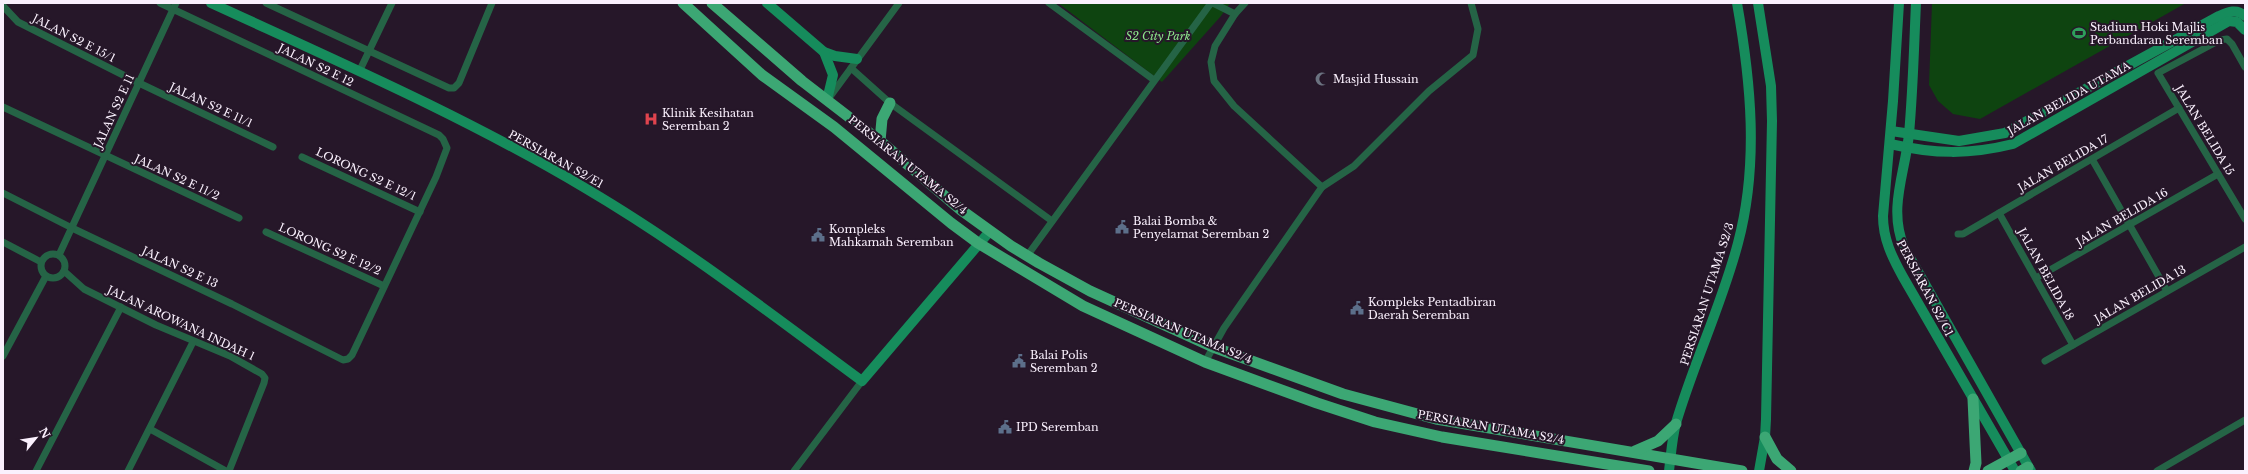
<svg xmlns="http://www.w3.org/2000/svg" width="2248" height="474" viewBox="0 0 2248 474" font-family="'Libre Baskerville',serif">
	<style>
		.green { fill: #0e4410 }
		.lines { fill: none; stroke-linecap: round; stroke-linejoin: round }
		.street { stroke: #256446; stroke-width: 7 }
		.secondary { stroke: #168c5c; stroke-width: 10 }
		.primary { stroke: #3ca774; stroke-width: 11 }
		.labels { text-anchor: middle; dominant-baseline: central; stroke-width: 4; stroke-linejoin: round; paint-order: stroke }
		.poi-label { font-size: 11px; fill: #faf0fd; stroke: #261729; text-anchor: start }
		.park-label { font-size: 11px; font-style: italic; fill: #8ee88c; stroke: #261729 }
		.street-label { font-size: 11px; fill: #faf0fd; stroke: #261729 }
	</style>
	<rect width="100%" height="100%" fill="#261729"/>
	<g class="green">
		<path d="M1058 3H1230L1221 16 1162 82Z"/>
		<path d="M1932 3H2186L1980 119 1953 114 1938 101 1929 85Z"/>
	</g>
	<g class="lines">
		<g class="street">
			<path d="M266 3 449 88H454L459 83 492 3"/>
			<path d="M1049 3 1154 80"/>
			<path d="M1213 3 1235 14"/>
			<path d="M3 6 18 22 139 83 273 147"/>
			<path d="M2245 67 2232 44 2227 39 2220 40 2158 73 2245 219"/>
			<path d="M851 68 890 103 1052 221"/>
			<path d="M359 72 392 3"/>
			<path d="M829 98 899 3"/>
			<path d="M3 107 239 218"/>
			<path d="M302 157 420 212"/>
			<path d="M2092 159 2167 291"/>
			<path d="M1322 187 1354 166 1429 91 1473 55 1478 29 1471 3"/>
			<path d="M3 193 72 228 232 304 343 360 348 359 352 355 436 177 447 148 443 139 439 135 160 3"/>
			<path d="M1999 213 2073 345"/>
			<path d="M266 232 384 286"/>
			<path d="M1958 234H1963L2179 108"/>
			<path d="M3 242 41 262"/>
			<circle cx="53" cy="266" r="12"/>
			<path d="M59 255 176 3"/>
			<path d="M1027 256 1211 3"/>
			<path d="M64 271 84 289 156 325 230 356 262 374 265 378 264 383 229 471"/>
			<path d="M2036 278 2218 174"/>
			<path d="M3 356 46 276"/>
			<path d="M2045 361 2245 247"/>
			<path d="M1205 362 1224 328 1322 187 1234 106 1214 81 1211 62 1215 46 1235 14 1245 3"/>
			<path d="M150 429 226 471"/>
			<path d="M36 471 121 307"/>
			<path d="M128 471 193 342"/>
			<path d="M794 471 862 381"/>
			<path d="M2157 471 2245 420"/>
		</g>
		<g class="secondary">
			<path d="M211 3C337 61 466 117 585 188 682 245 771 314 862 381L990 231"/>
			<path d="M767 3 824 52 835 56 857 59"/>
			<path d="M1758 3 1771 86 1772 121 1766 419 1765 437 1759 471"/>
			<path d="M1899 3 1893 101 1883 216C1883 239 1892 257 1903 277L2015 471"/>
			<path d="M1916 3C1914 46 1913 90 1909 134 1905 174 1888 208 1904 247L2031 471"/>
			<path d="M824 52 833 75 827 100"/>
			<path d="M1891 131 1959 141 2005 133 2219 16C2228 12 2237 8 2245 16"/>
			<path d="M1890 144C1934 154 1969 155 2013 144L2229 21 2237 22 2245 30"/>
			<path d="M1669 471C1671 455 1672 438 1676 423 1694 362 1722 304 1738 243 1759 164 1751 82 1737 3"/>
		</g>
		<g class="primary">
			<path d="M683 3 762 75 834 127 951 223 978 243 1083 306 1205 362 1317 403 1375 422 1442 437 1649 471"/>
			<path d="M712 3 802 81 880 141 961 210 1011 246 1039 263 1090 291 1213 347 1343 394 1436 419 1742 471"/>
			<path d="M880 141 882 119 890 103"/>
			<path d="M1973 399 1976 463 1974 471"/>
			<path d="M1765 437 1777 459 1791 471"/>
			<path d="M1635 451 1658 441 1676 424"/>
			<path d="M1988 471 2021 453"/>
			<path d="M2021 471 2028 467"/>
		</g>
	</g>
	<defs>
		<g id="stadium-bare" transform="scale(1.08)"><path d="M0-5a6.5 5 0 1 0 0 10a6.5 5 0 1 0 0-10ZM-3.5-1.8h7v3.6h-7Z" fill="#2e9e5b" stroke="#261729" stroke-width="2.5" paint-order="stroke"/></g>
		<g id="mosque-bare" transform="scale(1.08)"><path d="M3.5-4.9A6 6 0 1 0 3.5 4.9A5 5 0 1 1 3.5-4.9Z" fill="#6b7280" stroke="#261729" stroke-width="2.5" paint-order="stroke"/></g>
		<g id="hospital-bare" transform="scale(1.08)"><path d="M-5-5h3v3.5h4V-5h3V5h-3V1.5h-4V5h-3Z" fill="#e0444e" stroke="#261729" stroke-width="2.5" paint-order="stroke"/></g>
		<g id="civic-bare" transform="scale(1.08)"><path d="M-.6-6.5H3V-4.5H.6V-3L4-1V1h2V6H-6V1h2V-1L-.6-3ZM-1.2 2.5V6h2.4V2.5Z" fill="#5c6f8a" stroke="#261729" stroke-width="2.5" paint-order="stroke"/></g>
	</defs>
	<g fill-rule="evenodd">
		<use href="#stadium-bare" x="2079" y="33"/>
		<use href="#mosque-bare" x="1322" y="79"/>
		<use href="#hospital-bare" x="651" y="119"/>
		<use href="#civic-bare" x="1122" y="227"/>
		<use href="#civic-bare" x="818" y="235"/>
		<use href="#civic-bare" x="1357" y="308"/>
		<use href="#civic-bare" x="1019" y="361"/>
		<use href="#civic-bare" x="1005" y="427"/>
	</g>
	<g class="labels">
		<g class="poi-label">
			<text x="2090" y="27">Stadium Hoki Majlis<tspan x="2090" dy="13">Perbandaran Seremban</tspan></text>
			<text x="1333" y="79">Masjid Hussain</text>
			<text x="662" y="113">Klinik Kesihatan<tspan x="662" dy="13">Seremban 2</tspan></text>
			<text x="1133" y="221">Balai Bomba &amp;<tspan x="1133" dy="13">Penyelamat Seremban 2</tspan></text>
			<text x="829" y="229">Kompleks<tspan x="829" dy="13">Mahkamah Seremban</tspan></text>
			<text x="1368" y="302">Kompleks Pentadbiran<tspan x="1368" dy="13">Daerah Seremban</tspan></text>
			<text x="1030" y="355">Balai Polis<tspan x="1030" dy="13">Seremban 2</tspan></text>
			<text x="1016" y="427">IPD Seremban</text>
		</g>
		<g class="park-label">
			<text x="1158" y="36">S2 City Park</text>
		</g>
		<g class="street-label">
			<text transform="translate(74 38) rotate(27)">JALAN S2 E 15/1</text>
			<text transform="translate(316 65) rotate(26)">JALAN S2 E 12</text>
			<text transform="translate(2069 98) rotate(-29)">JALAN BELIDA UTAMA</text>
			<text transform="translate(211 105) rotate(25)">JALAN S2 E 11/1</text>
			<text transform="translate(114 111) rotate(-65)">JALAN S2 E 11</text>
			<text transform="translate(2205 130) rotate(59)">JALAN BELIDA 15</text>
			<text transform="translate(556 159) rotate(29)">PERSIARAN S2/E1</text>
			<text transform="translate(2063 163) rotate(-30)">JALAN BELIDA 17</text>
			<text transform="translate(908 165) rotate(39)">PERSIARAN UTAMA S2/4</text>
			<text transform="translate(366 174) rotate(25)">LORONG S2 E 12/1</text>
			<text transform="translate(177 177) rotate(25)">JALAN S2 E 11/2</text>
			<text transform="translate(2122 217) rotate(-30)">JALAN BELIDA 16</text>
			<text transform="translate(330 249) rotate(24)">LORONG S2 E 12/2</text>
			<text transform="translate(180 267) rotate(25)">JALAN S2 E 13</text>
			<text transform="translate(2046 274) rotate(61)">JALAN BELIDA 18</text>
			<text transform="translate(1925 288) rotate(62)">PERSIARAN S2/C1</text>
			<text transform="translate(1707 294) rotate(-72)">PERSIARAN UTAMA S2/3</text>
			<text transform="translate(2140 294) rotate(-30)">JALAN BELIDA 13</text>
			<text transform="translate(181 323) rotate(25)">JALAN AROWANA INDAH 1</text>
			<text transform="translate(1183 331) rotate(23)">PERSIARAN UTAMA S2/4</text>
			<text transform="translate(1491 427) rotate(10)">PERSIARAN UTAMA S2/4</text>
		</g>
	</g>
	<rect width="2248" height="474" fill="none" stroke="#faf0fd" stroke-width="8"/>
	<g transform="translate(36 438) rotate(60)" stroke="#261729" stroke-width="3" paint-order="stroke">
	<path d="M0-3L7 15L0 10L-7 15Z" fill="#faf0fd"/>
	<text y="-6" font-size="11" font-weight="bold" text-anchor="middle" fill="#faf0fd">N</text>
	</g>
</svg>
